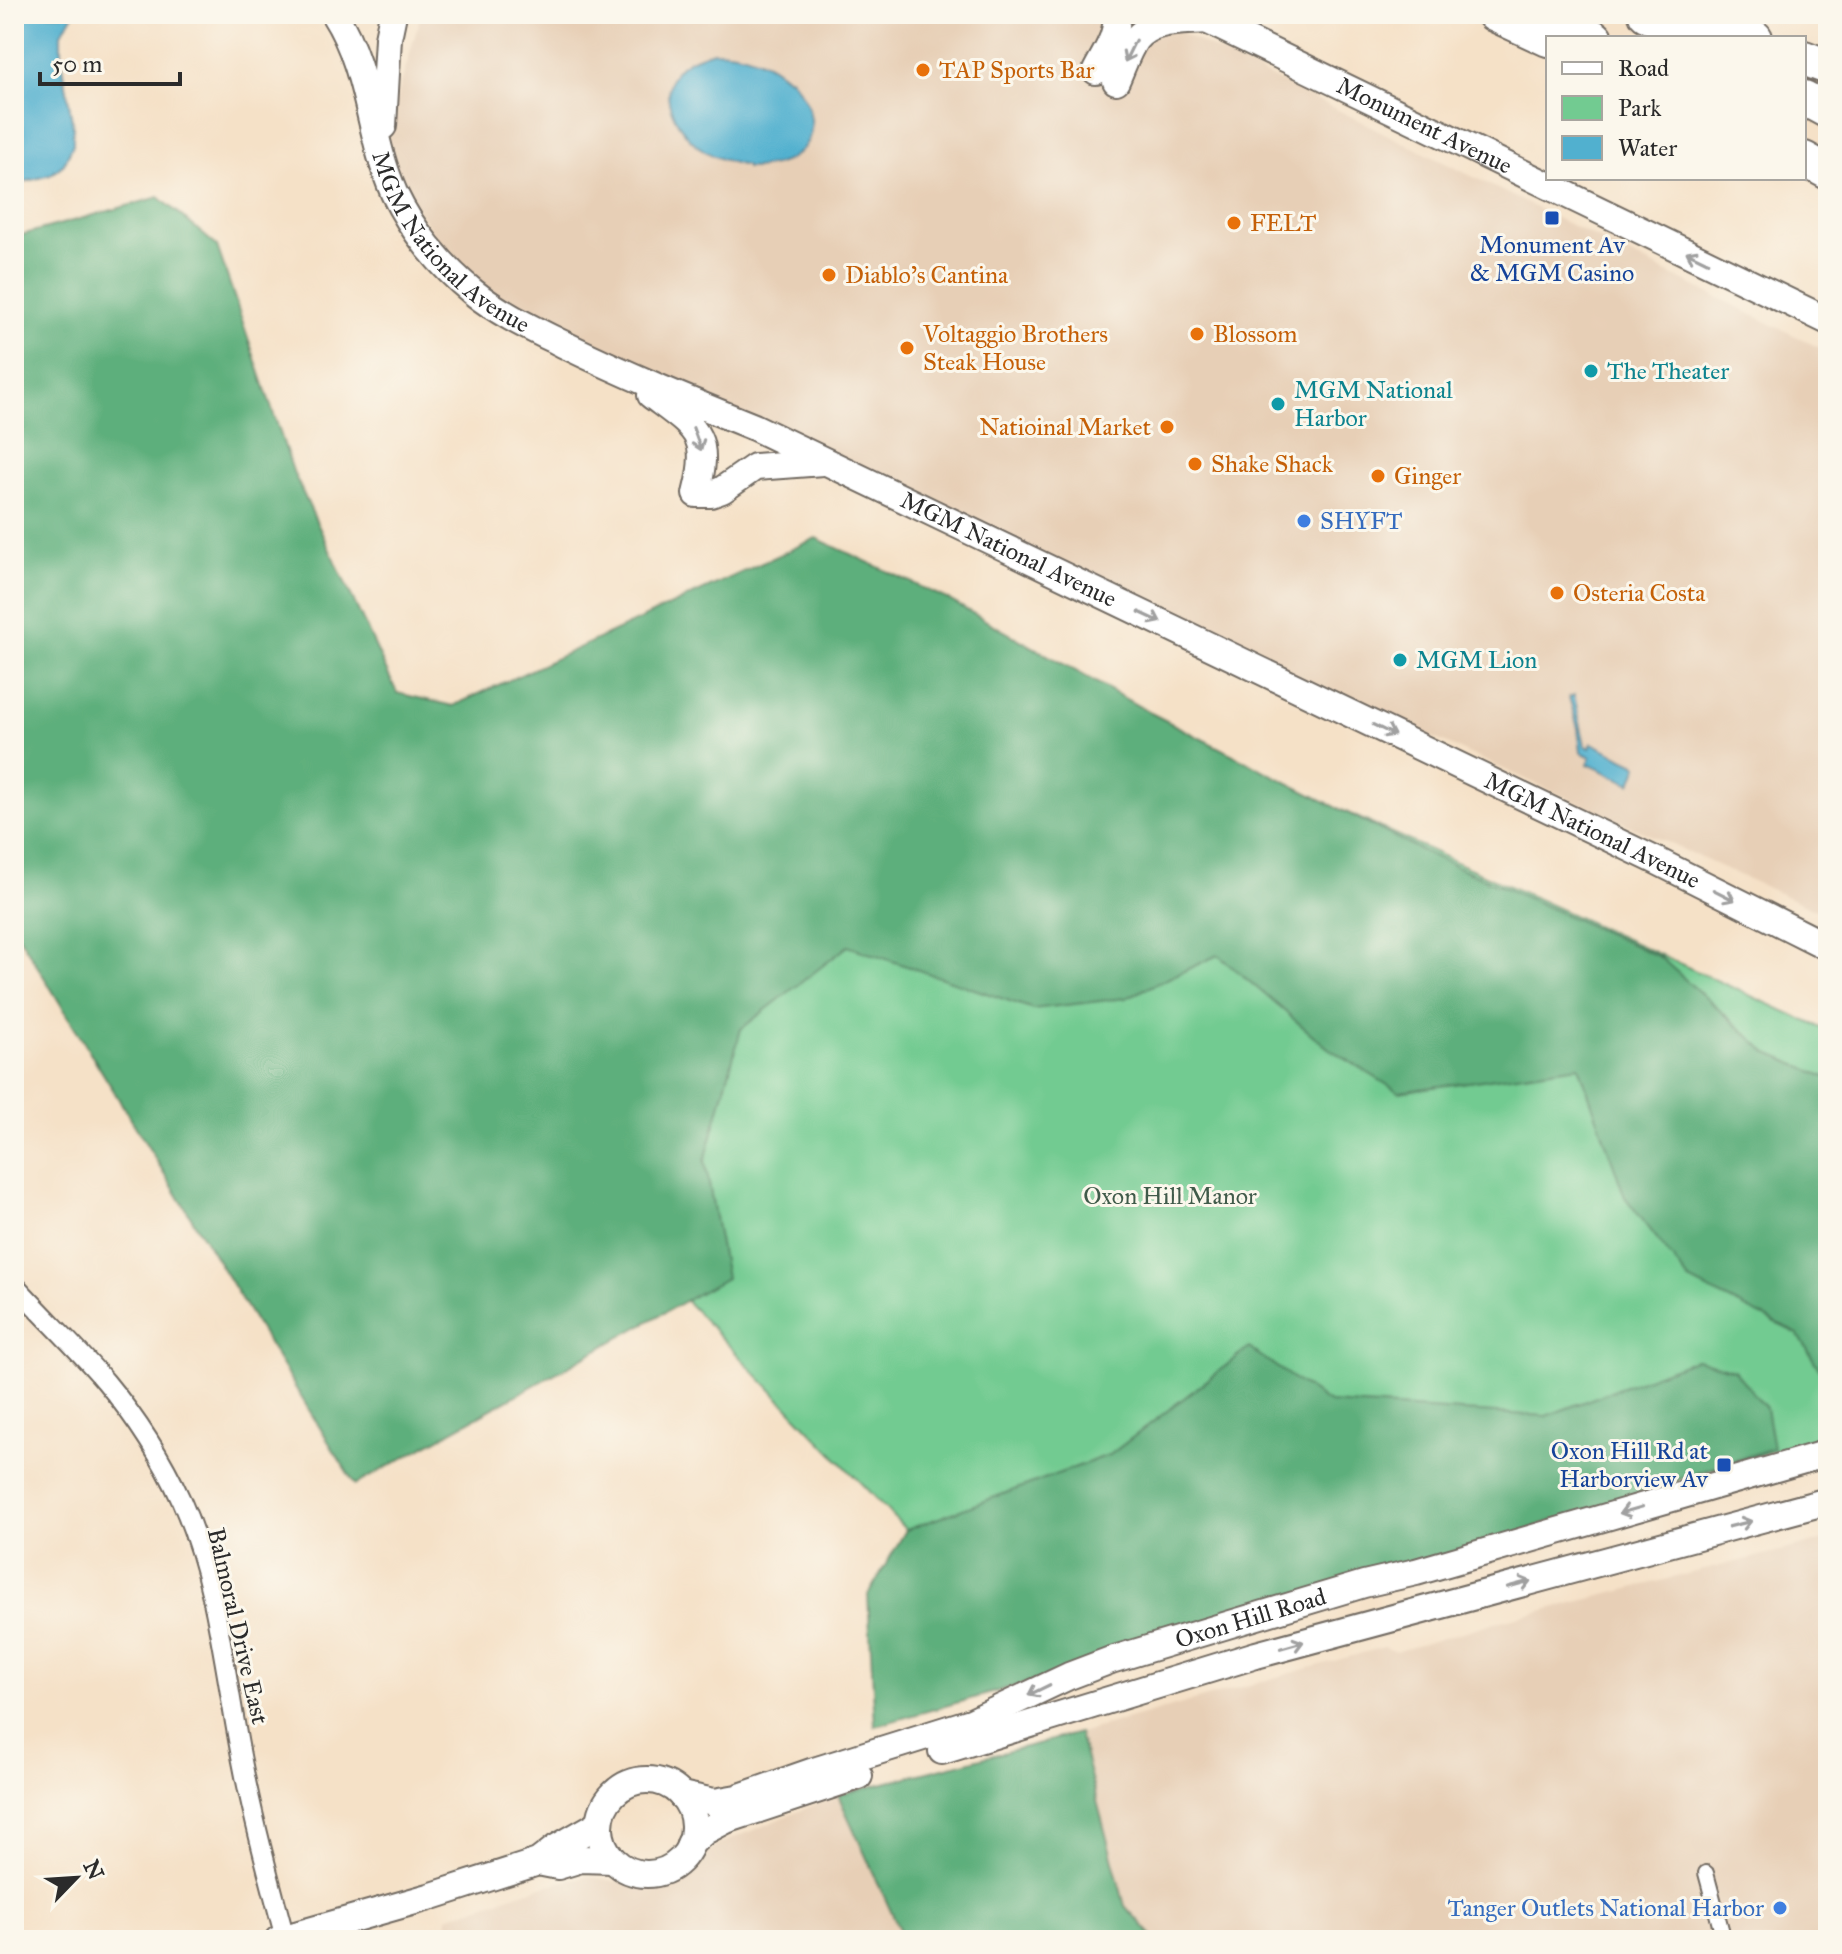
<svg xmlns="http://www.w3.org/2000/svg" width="1842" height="1954" viewBox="0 0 1842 1954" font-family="'IM FELL Great Primer',serif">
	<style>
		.built { fill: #e7cfb6 }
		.green { fill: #72cb91; stroke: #4e7b5e; stroke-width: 2 }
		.forest { fill: #5daf7b; stroke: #446d53; stroke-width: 2 }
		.water { fill: #51b0cf; stroke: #3e6e7d; stroke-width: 2 }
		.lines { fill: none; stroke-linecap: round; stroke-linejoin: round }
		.pedestrian-casing { stroke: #726b62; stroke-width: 18 }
		.minor-casing { stroke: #726b62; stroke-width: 22 }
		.secondary-casing { stroke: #726b62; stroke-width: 30 }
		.motorway-casing { stroke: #726b62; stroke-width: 38 }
		.pedestrian { stroke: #fff; stroke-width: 14 }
		.minor { stroke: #fff; stroke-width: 18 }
		.secondary { stroke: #fff; stroke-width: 26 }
		.motorway { stroke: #fff; stroke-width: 34 }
		.oneway { stroke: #a0a0a0 }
		.food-dot { fill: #e8710a; stroke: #fbf7ec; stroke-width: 3 }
		.transit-dot { fill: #1a4fb4; stroke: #fbf7ec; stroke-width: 3 }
		.culture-dot { fill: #0f9aa8; stroke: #fbf7ec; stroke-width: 3 }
		.shop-dot { fill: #3f7fe0; stroke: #fbf7ec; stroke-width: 3 }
		.labels { text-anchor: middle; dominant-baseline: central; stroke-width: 6; stroke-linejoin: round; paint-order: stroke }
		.food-label { font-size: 24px; fill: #c56008; stroke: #fbf7ec; text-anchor: start }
		.street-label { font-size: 24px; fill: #2b2b2b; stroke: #fbf7ec }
		.transit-label { font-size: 24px; fill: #164399; stroke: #fbf7ec }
		.culture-label { font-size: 24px; fill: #0d838f; stroke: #fbf7ec; text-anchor: start }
		.shop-label { font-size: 24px; fill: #366cbe; stroke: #fbf7ec; text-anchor: start }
		.park-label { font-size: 24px; fill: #405b4a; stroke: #fbf7ec }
	</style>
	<rect width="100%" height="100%" fill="#fbf7ec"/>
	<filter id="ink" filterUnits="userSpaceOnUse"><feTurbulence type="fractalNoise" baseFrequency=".0125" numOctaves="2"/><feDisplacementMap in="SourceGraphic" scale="16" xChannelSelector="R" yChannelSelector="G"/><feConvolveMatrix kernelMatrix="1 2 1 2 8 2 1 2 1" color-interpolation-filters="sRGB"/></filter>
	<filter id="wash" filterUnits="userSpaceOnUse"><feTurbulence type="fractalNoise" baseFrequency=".006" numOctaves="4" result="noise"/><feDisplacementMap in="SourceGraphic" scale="32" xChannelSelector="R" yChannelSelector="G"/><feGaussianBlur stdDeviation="1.8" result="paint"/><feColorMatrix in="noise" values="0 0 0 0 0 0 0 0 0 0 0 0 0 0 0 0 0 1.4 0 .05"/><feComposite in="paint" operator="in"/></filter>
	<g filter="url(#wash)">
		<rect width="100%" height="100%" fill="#f5e1c7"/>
		<g class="built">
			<path d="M421 14H1143L1828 352V915L618 371 474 293 381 155Z"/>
			<path d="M1828 1539V1940H1156L1125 1906 1079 1733 1384 1647 1396 1652 1493 1623Z"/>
			<path d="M838 1795 904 1940H446L447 1917 529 1890 586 1876 614 1881 675 1877 717 1845Z"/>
		</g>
		<path class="green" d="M976 644 1828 1031V1434L975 1698 906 1530 686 1301 715 908Z"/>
		<g class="forest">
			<path d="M159 197 217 246 294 474 397 693 453 706 816 538 947 599 1151 713 1422 851 1660 957 1768 1053 1828 1078V1384L1798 1334 1689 1280 1625 1197 1579 1066 1399 1092 1328 1048 1218 955 1126 998 1033 1009 848 946 741 1029 705 1161 726 1278 355 1485 14 928V237Z"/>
			<path d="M1249 1348 1329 1403 1546 1416 1697 1359 1734 1370 1766 1408 1773 1448 1514 1534 1192 1636 875 1726 868 1595 906 1530 1111 1454Z"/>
			<path d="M1079 1733 1125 1906 1156 1940H904L838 1795Z"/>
		</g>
		<g class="water">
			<path d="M14 14H74L61 33V54L73 127V144L64 164 50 175 14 185Z"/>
			<path d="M713 51C742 51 767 60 788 79L790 78C832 126 809 169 746 168V166C732 163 717 159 705 151 680 135 652 93 680 67 689 59 701 55 713 51Z"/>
			<path d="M1574 695 1585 745 1590 748 1592 743 1638 765 1631 784 1588 764 1591 757 1581 752 1578 728 1569 697Z"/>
		</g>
	</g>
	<g filter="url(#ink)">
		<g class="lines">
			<g class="pedestrian-casing">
				<path id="pedestrian" d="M1706 1873 1724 1940"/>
			</g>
			<g class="minor-casing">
				<path id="minor" d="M14 1284C44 1317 77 1348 106 1382 135 1417 162 1458 181 1500 218 1583 225 1678 243 1766 254 1824 270 1881 285 1938"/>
			</g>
			<g class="secondary-casing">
				<g id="secondary">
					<path id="s1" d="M334 14C370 70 368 134 394 193 412 231 441 266 473 292 500 314 533 329 563 344 626 375 690 401 754 427L1657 861 1828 947"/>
					<path id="s2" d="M1194 14 1828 321"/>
					<path d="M1096 71C1105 53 1119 35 1116 14"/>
					<path d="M1116 81C1122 68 1127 52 1135 40 1150 19 1183 22 1206 20"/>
					<path d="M383 126 388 38 393 14"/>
					<path d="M651 395C696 429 712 434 696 494H711L722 490 755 467 823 462"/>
					<path d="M942 1751 1256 1655 1828 1501"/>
					<circle cx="647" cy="1827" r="47"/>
					<path id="s3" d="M681 1795 714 1802 737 1798 814 1771 971 1722 1069 1676 1111 1660 1364 1584 1416 1572 1828 1453"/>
					<path d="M690 1844 705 1831 726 1820 859 1776"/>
					<path d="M538 1862 558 1866 581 1859 613 1860"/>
					<path d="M278 1940 429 1897 538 1862 556 1848 600 1823"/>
				</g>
			</g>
			<g class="motorway-casing">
				<g id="motorway">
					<path d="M1494 14 1548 39"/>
					<path d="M1552 14 1595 38"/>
					<path d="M1646 14 1691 38"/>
					<path d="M1695 14 1755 38"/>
					<path d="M1804 58 1828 67"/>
					<path d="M1804 98 1828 111"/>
					<path d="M1804 159 1828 172"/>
				</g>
			</g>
			<use href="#pedestrian" class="pedestrian"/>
			<use href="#minor" class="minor"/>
			<use href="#secondary" class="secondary"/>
			<use href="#motorway" class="motorway"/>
		</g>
		<defs><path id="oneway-shaft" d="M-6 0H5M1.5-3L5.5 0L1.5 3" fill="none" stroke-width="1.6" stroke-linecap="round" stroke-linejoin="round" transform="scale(2)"/></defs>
		<g class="oneway">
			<use href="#oneway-shaft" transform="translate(1130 51) rotate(116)"/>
			<use href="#oneway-shaft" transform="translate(1697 257) rotate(-154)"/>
			<use href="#oneway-shaft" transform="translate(697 439) rotate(70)"/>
			<use href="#oneway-shaft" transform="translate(1150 617) rotate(25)"/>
			<use href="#oneway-shaft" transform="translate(1384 730) rotate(26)"/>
			<use href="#oneway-shaft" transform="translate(1724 895) rotate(27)"/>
			<use href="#oneway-shaft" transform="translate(1631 1510) rotate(164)"/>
			<use href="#oneway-shaft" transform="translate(1740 1524) rotate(-14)"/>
			<use href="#oneway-shaft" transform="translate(1519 1584) rotate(-15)"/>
			<use href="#oneway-shaft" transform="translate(1292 1645) rotate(-16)"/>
			<use href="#oneway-shaft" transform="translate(1039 1690) rotate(154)"/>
		</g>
	</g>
	<g class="food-dot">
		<circle cx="923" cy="70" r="8"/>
		<circle cx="1234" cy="223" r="8"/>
		<circle cx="829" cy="275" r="8"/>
		<circle cx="1197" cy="334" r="8"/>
		<circle cx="907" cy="348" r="8"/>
		<circle cx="1167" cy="427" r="8"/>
		<circle cx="1195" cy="464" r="8"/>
		<circle cx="1378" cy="476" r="8"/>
		<circle cx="1557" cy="593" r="8"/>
	</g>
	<g class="transit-dot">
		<rect x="1544" y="210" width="16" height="16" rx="4"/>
		<rect x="1716" y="1457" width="16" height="16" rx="4"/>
	</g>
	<g class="culture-dot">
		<circle cx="1591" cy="371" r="8"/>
		<circle cx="1278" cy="404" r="8"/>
		<circle cx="1400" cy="660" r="8"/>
	</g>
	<g class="shop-dot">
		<circle cx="1304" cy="521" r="8"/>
		<circle cx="1780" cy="1908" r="8"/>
	</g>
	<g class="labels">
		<g class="food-label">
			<text x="939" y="70">TAP Sports Bar</text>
			<text x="1250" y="223">FELT</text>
			<text x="845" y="275">Diablo's Cantina</text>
			<text x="923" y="334">Voltaggio Brothers<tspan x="923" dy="28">Steak House</tspan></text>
			<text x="1213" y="334">Blossom</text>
			<text x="1151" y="427" text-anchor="end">Natioinal Market</text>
			<text x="1211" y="464">Shake Shack</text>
			<text x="1394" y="476">Ginger</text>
			<text x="1573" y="593">Osteria Costa</text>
		</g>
		<g class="street-label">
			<text stroke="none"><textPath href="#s2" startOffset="256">Monument Avenue</textPath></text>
			<text stroke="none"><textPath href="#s1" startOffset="264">MGM National Avenue</textPath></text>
			<text stroke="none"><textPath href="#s1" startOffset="912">MGM National Avenue</textPath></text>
			<text stroke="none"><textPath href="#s1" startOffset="1560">MGM National Avenue</textPath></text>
			<text stroke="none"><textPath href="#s3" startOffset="602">Oxon Hill Road</textPath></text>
			<text transform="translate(238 1626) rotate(77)">Balmoral Drive East</text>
		</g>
		<g class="transit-label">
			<text x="1552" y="245">Monument Av<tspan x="1552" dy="28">&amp; MGM Casino</tspan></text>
			<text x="1708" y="1451" text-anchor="end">Oxon Hill Rd at<tspan x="1708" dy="28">Harborview Av</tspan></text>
		</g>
		<g class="culture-label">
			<text x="1607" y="371">The Theater</text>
			<text x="1294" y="390">MGM National<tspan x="1294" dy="28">Harbor</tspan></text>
			<text x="1416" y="660">MGM Lion</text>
		</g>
		<g class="shop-label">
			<text x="1320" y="521">SHYFT</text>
			<text x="1764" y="1908" text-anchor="end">Tanger Outlets National Harbor</text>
		</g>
		<g class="park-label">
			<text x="1170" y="1196">Oxon Hill Manor</text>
		</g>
	</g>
	<rect width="1842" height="1954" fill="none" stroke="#fbf7ec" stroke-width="48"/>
	<rect x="1546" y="36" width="260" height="144" fill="#fbf7ec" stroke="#a8a59f" stroke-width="2"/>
	<rect x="1562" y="62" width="40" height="12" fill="#ffffff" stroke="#a8a59f" stroke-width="2"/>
	<text x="1618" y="76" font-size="24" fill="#2b2b2b">Road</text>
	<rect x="1562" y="96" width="40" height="24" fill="#72cb91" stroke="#a8a59f" stroke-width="2"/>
	<text x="1618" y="116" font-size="24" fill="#2b2b2b">Park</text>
	<rect x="1562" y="136" width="40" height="24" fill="#51b0cf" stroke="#a8a59f" stroke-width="2"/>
	<text x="1618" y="156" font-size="24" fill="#2b2b2b">Water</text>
	<g transform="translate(76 1878) rotate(65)" stroke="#fbf7ec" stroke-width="6" paint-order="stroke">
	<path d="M0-6L14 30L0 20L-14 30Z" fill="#2b2b2b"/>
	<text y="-12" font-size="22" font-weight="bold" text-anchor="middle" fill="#2b2b2b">N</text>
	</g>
	<path d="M40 72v12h140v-12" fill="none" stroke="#2b2b2b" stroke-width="4"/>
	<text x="52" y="72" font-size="24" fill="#2b2b2b" stroke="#fbf7ec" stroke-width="6" paint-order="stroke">50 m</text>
</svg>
